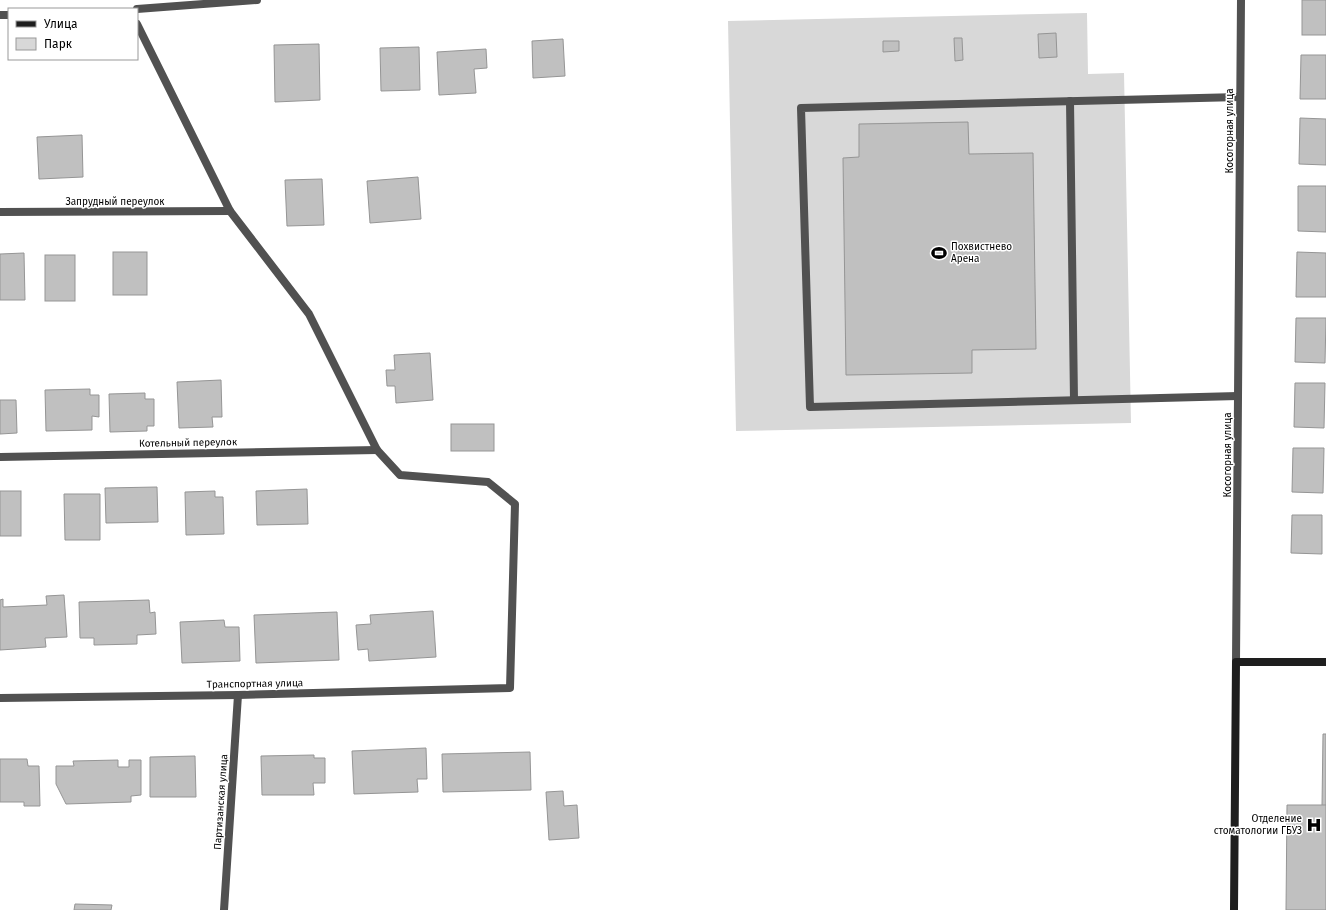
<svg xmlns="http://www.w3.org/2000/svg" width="1326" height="910" viewBox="0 0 1326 910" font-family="'Fira Sans',sans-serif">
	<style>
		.green { fill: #d8d8d8 }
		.building { fill: #c0c0c0; stroke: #959595 }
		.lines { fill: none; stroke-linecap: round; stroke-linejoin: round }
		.lane { stroke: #515151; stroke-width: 8 }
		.street { stroke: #515151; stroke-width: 8 }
		.secondary { stroke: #1e1e1e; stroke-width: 8 }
		.labels { text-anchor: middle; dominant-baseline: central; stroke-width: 3; stroke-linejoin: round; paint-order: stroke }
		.street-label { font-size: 10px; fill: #000; stroke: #fff }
		.poi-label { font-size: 10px; fill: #000; stroke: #fff; text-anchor: start }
	</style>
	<rect width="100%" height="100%" fill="#fff"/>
	<path class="green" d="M1087 13 1088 74 1124 73 1131 423 736 431 728 21Z"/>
	<g class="building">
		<rect x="1302" y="0" width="24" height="35"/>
		<path d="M1056 33 1057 57 1039 58 1038 34Z"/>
		<path d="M954 38H962L963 60 955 61Z"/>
		<path d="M563 39 565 76 533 78 532 41Z"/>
		<path d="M883 41H899V51L883 52Z"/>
		<path d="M319 44 320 100 275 102 274 45Z"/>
		<path d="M419 47 420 90 381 91 380 48Z"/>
		<path d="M486 49 487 68 474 69 476 93 439 95 437 52Z"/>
		<path d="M1301 55H1326V99H1300Z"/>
		<path d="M1300 118 1326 119V165L1299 164Z"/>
		<path d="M968 122 969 154 1033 153 1036 349 972 350V373L846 375 843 158 859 157V124Z"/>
		<path d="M82 135 83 177 39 179 37 137Z"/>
		<path d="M418 177 421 219 370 223 367 181Z"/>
		<path d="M322 179 324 225 287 226 285 180Z"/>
		<path d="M1298 186H1326V232L1298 231Z"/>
		<rect x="113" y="252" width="34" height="43"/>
		<path d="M1297 252 1326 253V297H1296Z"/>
		<path d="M24 253 25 300H0V254Z"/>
		<rect x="45" y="255" width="30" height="46"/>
		<path d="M1296 318H1326L1325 363 1295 362Z"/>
		<path d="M430 353 433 400 396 403 395 386H387L386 370H395L394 355Z"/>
		<path d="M221 380 222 417H212L213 427 179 428 177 382Z"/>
		<path d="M1295 383H1325L1324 428 1294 427Z"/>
		<path d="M90 389V395H99V417L92 416V430L46 431 45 390Z"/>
		<path d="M145 393V399H154V426H147V431L110 432 109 394Z"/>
		<path d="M0 400H16L17 433 0 434Z"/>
		<rect x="451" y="424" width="43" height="27"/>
		<path d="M1293 448H1324L1323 493 1292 492Z"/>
		<path d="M157 487 158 522 106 523 105 488Z"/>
		<path d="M307 489 308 524 257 525 256 491Z"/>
		<rect x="0" y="491" width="21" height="45"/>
		<path d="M215 491V497H223L224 534 186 535 185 492Z"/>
		<path d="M64 494H100V540H65Z"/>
		<path d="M1292 515H1322V554L1291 553Z"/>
		<path d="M64 595 67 637 45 638 46 647 0 650V600L3 599V607L47 605 46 596Z"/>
		<path d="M149 600 150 613 155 612 156 634 137 635V644L94 645V638H80L79 602Z"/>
		<path d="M433 611 436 657 369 661 368 649 358 650 356 625 371 624 370 615Z"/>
		<path d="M337 612 339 660 256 663 254 615Z"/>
		<path d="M224 620 225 627H239L240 661 182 663 180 622Z"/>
		<path d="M1323 734H1326V806H1322Z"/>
		<path d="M426 748 427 779H417L418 792 354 794 352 751Z"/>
		<path d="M530 752 531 790 443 792 442 754Z"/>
		<path d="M314 755V758H325V783H313L314 795H262L261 756Z"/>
		<path d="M195 756 196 797H150V757Z"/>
		<path d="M0 759H27L28 766H39L40 806H24V802H0Z"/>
		<path d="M118 760V767H129V760H141V795L131 796V802L66 804 56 784V766H74L73 761Z"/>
		<path d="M563 791 564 806 577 805 579 838 549 840 546 792Z"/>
		<path d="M1287 805H1326V910H1286Z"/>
		<path d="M75 904 112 905 111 910H74Z"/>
	</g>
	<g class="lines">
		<g class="lane">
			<path d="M1070 101 1074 400"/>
			<path d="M1238 396 810 407 801 108 1240 97"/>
		</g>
		<g class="street">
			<path d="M137 9 257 0"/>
			<path d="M0 15H9"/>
			<path d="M0 212 230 211"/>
			<path d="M0 457 377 450"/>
			<path d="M1236 662 1241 0"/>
			<path d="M0 698 238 695 510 688 515 504 488 482 400 475 377 450 309 314 230 211 137 24"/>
			<path d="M224 910 238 695"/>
		</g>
		<path class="secondary" d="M1234 910 1236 662H1326"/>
	</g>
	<defs>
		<g id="stadium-bare" transform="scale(1.2)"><path d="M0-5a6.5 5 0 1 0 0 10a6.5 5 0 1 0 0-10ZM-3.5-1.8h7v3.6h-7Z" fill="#000" stroke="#fff" stroke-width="2.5" paint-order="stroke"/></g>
		<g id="hospital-bare" transform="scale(1.2)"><path d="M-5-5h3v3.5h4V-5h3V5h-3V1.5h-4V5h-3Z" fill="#000" stroke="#fff" stroke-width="2.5" paint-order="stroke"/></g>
	</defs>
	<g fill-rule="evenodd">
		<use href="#stadium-bare" x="939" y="253"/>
		<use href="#hospital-bare" x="1314" y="825"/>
	</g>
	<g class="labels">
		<g class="street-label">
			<text transform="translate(1230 131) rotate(-90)">Косогорная улица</text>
			<text x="115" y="202">Запрудный переулок</text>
			<text transform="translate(188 443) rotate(-1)">Котельный переулок</text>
			<text transform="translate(1228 455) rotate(-90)">Косогорная улица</text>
			<text transform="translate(255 684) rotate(-1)">Транспортная улица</text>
			<text transform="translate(221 802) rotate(-86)">Партизанская улица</text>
		</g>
		<g class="poi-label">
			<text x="951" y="247">Похвистнево<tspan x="951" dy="12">Арена</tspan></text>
			<text x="1302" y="819" text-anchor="end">Отделение<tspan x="1302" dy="12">стоматологии ГБУЗ</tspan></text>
		</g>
	</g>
	<rect x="8" y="8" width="130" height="52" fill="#ffffff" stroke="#999999"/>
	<rect x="16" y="21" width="20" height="6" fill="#1e1e1e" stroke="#999999"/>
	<text x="44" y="28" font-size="12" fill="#000000">Улица</text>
	<rect x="16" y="38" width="20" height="12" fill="#d8d8d8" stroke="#999999"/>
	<text x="44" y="48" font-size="12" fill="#000000">Парк</text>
</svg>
